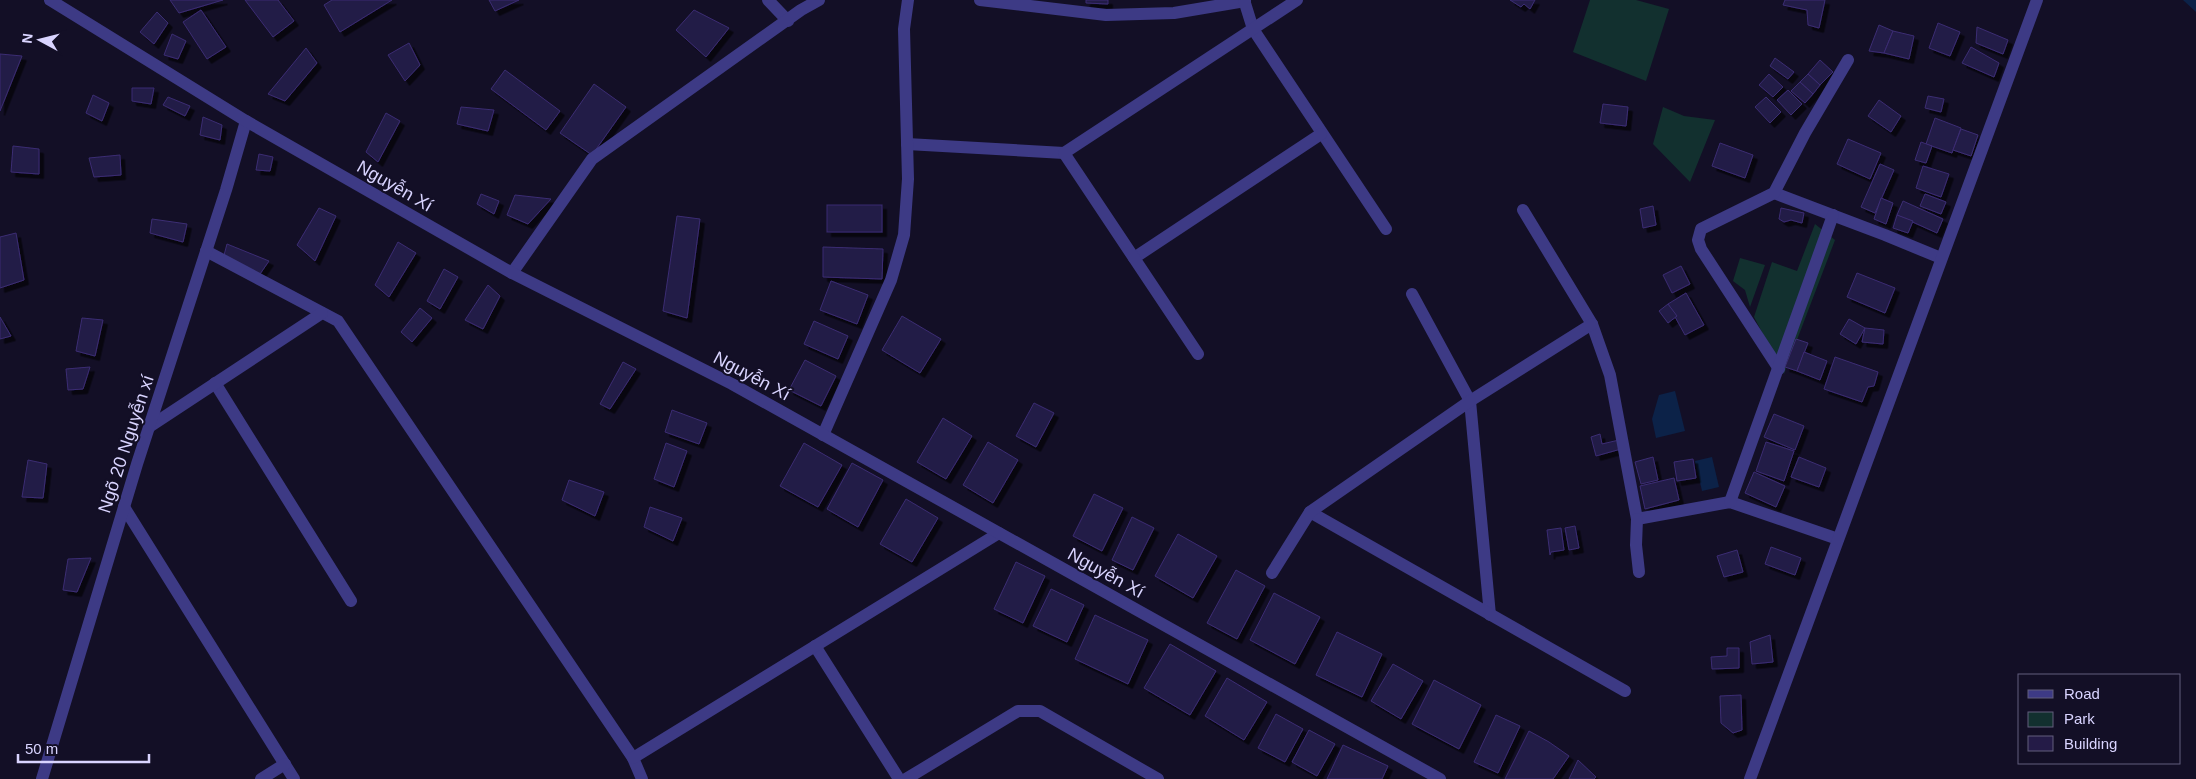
<svg xmlns="http://www.w3.org/2000/svg" width="2196" height="779" viewBox="0 0 2196 779" font-family="Arial,sans-serif">
	<style>
		.green { fill: #12302f }
		.water { fill: #0c2248 }
		.building { fill: #241b47; stroke: #3b2d73; filter: url(#shadow) }
		.lines { fill: none; stroke-linecap: round; stroke-linejoin: round }
		.minor { stroke: #3d3a85; stroke-width: 12 }
		.tertiary { stroke: #3d3a85; stroke-width: 12 }
		.labels { text-anchor: middle; dominant-baseline: central; stroke-width: 4; stroke-linejoin: round; paint-order: stroke }
		.street-label { font-size: 18px; fill: #d9d4ff; stroke: #130f26 }
	</style>
	<defs>
		<filter id="shadow"><feDropShadow dx="4.5" dy="4.5" stdDeviation="0" flood-color="#0009"/></filter>
	</defs>
	<rect width="100%" height="100%" fill="#130f26"/>
	<g class="green">
		<path d="M1590 0H1636L1669 9 1646 81 1573 52Z"/>
		<path d="M1663 107 1684 116 1715 120 1690 182 1653 144Z"/>
		<path d="M1815 224 1835 240 1784 374 1754 317 1772 262 1797 271Z"/>
		<path d="M1740 258 1765 265 1750 307 1745 290 1733 281Z"/>
	</g>
	<g class="water">
		<path d="M2183 0H2196V12Z"/>
		<path d="M1675 391 1685 431 1656 438 1652 419 1659 395Z"/>
		<path d="M1712 457 1719 487 1702 491 1695 461Z"/>
	</g>
	<g class="building">
		<path d="M170 0H223L179 13Z"/>
		<path d="M245 0H278L294 21 273 37Z"/>
		<path d="M332 0H392L340 32 324 5Z"/>
		<path d="M489 0H519L495 11Z"/>
		<path d="M1086 0H1108V4L1086 3Z"/>
		<path d="M1510 0H1535L1530 9 1524 4 1521 7Z"/>
		<path d="M1785 0H1825L1819 28 1808 25 1807 10 1783 5Z"/>
		<path d="M201 10 226 47 207 59 183 22Z"/>
		<path d="M694 10 729 28 706 57 676 30Z"/>
		<path d="M157 12 168 23 154 44 140 32Z"/>
		<path d="M1938 23 1960 32 1950 56 1929 48Z"/>
		<path d="M1879 25 1893 31 1884 53 1869 51Z"/>
		<path d="M1977 27 2008 40 2003 54 1976 43Z"/>
		<path d="M1893 31 1914 36 1909 59 1884 53Z"/>
		<path d="M172 34 186 41 178 59 164 55Z"/>
		<path d="M409 43 420 65 405 81 388 55Z"/>
		<path d="M1971 47 1999 63 1994 77 1962 63Z"/>
		<path d="M306 48 317 63 285 101 268 94Z"/>
		<path d="M0 54 22 56 0 111Z"/>
		<path d="M1775 58 1794 72 1788 79 1770 66Z"/>
		<path d="M1820 60 1833 72 1820 85 1808 74Z"/>
		<path d="M505 70 560 111 546 130 491 89Z"/>
		<path d="M1769 74 1783 87 1773 97 1759 85Z"/>
		<path d="M1808 74 1820 85 1813 94 1800 82Z"/>
		<path d="M1800 82 1813 94 1805 103 1791 91Z"/>
		<path d="M594 84 626 107 592 155 560 133Z"/>
		<path d="M132 88H154L151 104 132 101Z"/>
		<path d="M1788 90 1802 104 1791 115 1777 100Z"/>
		<path d="M93 95 109 103 102 121 86 113Z"/>
		<path d="M1928 96 1944 99 1941 112 1925 108Z"/>
		<path d="M168 97 190 106 185 116 163 105Z"/>
		<path d="M1766 97 1781 112 1770 123 1755 107Z"/>
		<path d="M1879 100 1901 116 1891 132 1868 116Z"/>
		<path d="M1603 104 1628 107 1626 126 1600 123Z"/>
		<path d="M461 107 494 110 488 131 457 124Z"/>
		<path d="M386 113 400 121 378 162 366 152Z"/>
		<path d="M203 117 222 125 220 140 200 135Z"/>
		<path d="M1935 118 1961 128 1952 153 1926 144Z"/>
		<path d="M1961 129 1978 135 1971 156 1953 150Z"/>
		<path d="M1848 139 1881 153 1870 179 1837 164Z"/>
		<path d="M1921 142 1932 146 1926 163 1915 160Z"/>
		<path d="M1720 143 1753 155 1745 178 1712 166Z"/>
		<path d="M13 146 39 149V174L11 172Z"/>
		<path d="M259 154 273 157 270 171 256 170Z"/>
		<path d="M120 155 121 175 94 177 89 158Z"/>
		<path d="M1880 164 1894 170 1875 213 1861 207Z"/>
		<path d="M1923 166 1949 174 1941 197 1916 188Z"/>
		<path d="M481 194 499 201 494 214 477 204Z"/>
		<path d="M1925 194 1946 202 1941 214 1920 206Z"/>
		<path d="M515 195 551 199 528 224 507 215Z"/>
		<path d="M1881 198 1893 203 1886 224 1874 219Z"/>
		<path d="M1903 201 1943 219 1937 233 1897 215Z"/>
		<rect x="827" y="205" width="55" height="27"/>
		<path d="M1653 206 1656 225 1643 228 1640 209Z"/>
		<path d="M319 208 336 216 315 261 297 245Z"/>
		<path d="M1781 208 1804 213 1802 223 1791 220 1784 222 1779 219Z"/>
		<path d="M1897 215 1913 221 1908 233 1893 228Z"/>
		<path d="M677 216 700 219 687 318 663 311Z"/>
		<path d="M152 219 187 224 183 242 150 233Z"/>
		<path d="M16 233 24 280 0 288V237Z"/>
		<path d="M398 242 416 253 389 297 375 285Z"/>
		<path d="M227 244 269 261 260 274 223 259Z"/>
		<path d="M823 247 883 249 882 279 823 277Z"/>
		<path d="M1681 266 1690 284 1672 293 1663 275Z"/>
		<path d="M444 269 458 277 440 309 427 301Z"/>
		<path d="M1857 273 1895 288 1885 313 1847 297Z"/>
		<path d="M831 281 868 295 857 324 820 310Z"/>
		<path d="M488 285 500 296 483 329 465 320Z"/>
		<path d="M1686 293 1704 325 1685 335 1668 304Z"/>
		<path d="M1668 304 1677 316 1668 323 1659 311Z"/>
		<path d="M420 308 432 318 412 342 401 332Z"/>
		<path d="M902 316 941 339 920 373 882 350Z"/>
		<path d="M0 317 11 336 0 339Z"/>
		<path d="M82 318 103 320 95 356 76 351Z"/>
		<path d="M1849 319 1865 328 1856 344 1840 334Z"/>
		<path d="M814 321 848 336 838 359 804 344Z"/>
		<path d="M1865 328 1884 330 1883 344 1862 342Z"/>
		<path d="M1796 339 1808 343 1797 371 1785 367Z"/>
		<path d="M1804 352 1827 361 1820 380 1797 371Z"/>
		<path d="M1835 357 1878 372 1874 386 1868 387 1862 402 1824 389Z"/>
		<path d="M805 360 836 376 821 406 789 390Z"/>
		<path d="M623 362 636 369 610 409 600 404Z"/>
		<path d="M90 367 83 389 68 390 66 369Z"/>
		<path d="M1034 403 1054 413 1036 447 1016 436Z"/>
		<path d="M672 410 707 423 699 444 665 432Z"/>
		<path d="M1774 414 1804 426 1795 450 1764 437Z"/>
		<path d="M943 418 972 436 946 479 917 462Z"/>
		<path d="M1600 434 1602 444 1619 440 1621 449 1596 456 1591 437Z"/>
		<path d="M988 442 1018 460 993 503 963 485Z"/>
		<path d="M1766 442 1794 451 1784 481 1756 471Z"/>
		<path d="M666 443 687 451 674 487 654 479Z"/>
		<path d="M804 443 842 465 818 507 780 486Z"/>
		<path d="M1653 457 1658 480 1641 484 1635 462Z"/>
		<path d="M1799 457 1826 468 1819 487 1791 477Z"/>
		<path d="M1693 459 1696 478 1677 481 1674 462Z"/>
		<path d="M28 460 47 464 43 498 22 497Z"/>
		<path d="M852 463 883 480 858 527 827 509Z"/>
		<path d="M1754 472 1785 486 1776 507 1745 493Z"/>
		<path d="M1674 478 1679 500 1645 509 1640 486Z"/>
		<path d="M569 480 604 492 595 516 562 500Z"/>
		<path d="M1094 494 1123 508 1102 551 1073 536Z"/>
		<path d="M906 499 938 518 912 562 880 544Z"/>
		<path d="M650 507 682 518 673 541 644 527Z"/>
		<path d="M1132 517 1154 528 1133 570 1112 560Z"/>
		<path d="M1575 526 1579 548 1569 550 1565 528Z"/>
		<path d="M1561 528 1564 550 1551 552 1550 555 1547 530Z"/>
		<path d="M1178 534 1217 556 1193 598 1155 576Z"/>
		<path d="M1771 547 1801 558 1795 575 1765 564Z"/>
		<path d="M1737 550 1743 572 1724 577 1717 556Z"/>
		<path d="M91 558 77 592 63 590 68 559Z"/>
		<path d="M1016 562 1045 576 1023 623 994 609Z"/>
		<path d="M1236 570 1265 586 1237 639 1207 623Z"/>
		<path d="M1051 589 1084 605 1067 642 1033 626Z"/>
		<path d="M1274 593 1320 617 1295 664 1250 640Z"/>
		<path d="M1095 615 1148 640 1128 684 1075 659Z"/>
		<path d="M1337 632 1382 654 1362 697 1316 675Z"/>
		<path d="M1770 635 1773 662 1752 664 1750 642Z"/>
		<path d="M1170 644 1216 671 1190 715 1144 688Z"/>
		<path d="M1727 648H1739V668L1712 669 1711 657 1727 656Z"/>
		<path d="M1393 664 1423 681 1401 719 1371 701Z"/>
		<path d="M1227 678 1267 702 1244 740 1205 716Z"/>
		<path d="M1434 680 1481 705 1459 749 1412 724Z"/>
		<path d="M1741 695 1742 730 1733 733 1721 723 1720 696Z"/>
		<path d="M1276 714 1303 729 1285 762 1258 748Z"/>
		<path d="M1496 715 1520 726 1498 773 1474 762Z"/>
		<path d="M1309 730 1335 744 1317 776 1292 762Z"/>
		<path d="M1529 731 1549 742 1569 756 1553 779H1505Z"/>
		<path d="M1343 745 1388 766 1382 779H1327Z"/>
		<path d="M1578 760 1596 777 1594 779H1569Z"/>
	</g>
	<g class="lines">
		<g class="minor">
			<path d="M768 0 788 21"/>
			<path d="M980 0 1106 15 1174 13 1245 1"/>
			<path d="M1244 0 1253 29 1386 229"/>
			<path d="M907 144 1064 153"/>
			<path d="M1774 193 1885 235 1941 258"/>
			<path d="M1523 210 1592 324 1610 375 1637 519 1730 502 1838 539"/>
			<path d="M206 251 338 321 633 758 642 779"/>
			<path d="M1134 258 1321 134"/>
			<path d="M512 273 592 159 801 10 819 0"/>
			<path d="M1412 294 1470 401 1490 615"/>
			<path d="M1198 354 1064 153 1297 0"/>
			<path d="M1779 369 1701 249 1698 240 1701 229 1774 193 1805 133 1848 60"/>
			<path d="M215 383 351 601"/>
			<path d="M149 427 322 313"/>
			<path d="M823 435 891 280 904 235 908 179 904 29 908 0"/>
			<path d="M1730 502 1833 215"/>
			<path d="M124 507 294 779"/>
			<path d="M1310 512 1625 691"/>
			<path d="M1637 519 1636 545 1639 572"/>
			<path d="M1272 573 1310 512 1470 401 1592 324"/>
			<path d="M815 646 899 779"/>
			<path d="M633 758 999 533"/>
			<path d="M42 779 137 464 226 190 246 121"/>
			<path d="M261 779 285 764"/>
			<path d="M906 779 1018 711H1040L1158 779"/>
			<path d="M1750 779 2037 0"/>
		</g>
		<path class="tertiary" d="M50 0 246 121 512 273 732 384 1440 779"/>
	</g>
	<g class="labels">
		<g class="street-label">
			<text transform="translate(395 186) rotate(30)">Nguyễn Xí</text>
			<text transform="translate(752 376) rotate(28)">Nguyễn Xí</text>
			<text transform="translate(126 444) rotate(-72)">Ngõ 20 Nguyễn xí</text>
			<text transform="translate(1106 573) rotate(29)">Nguyễn Xí</text>
		</g>
	</g>
	<rect x="2018" y="674" width="162" height="90" fill="#130f26" stroke="#625e7d"/>
	<rect x="2028" y="690" width="25" height="8" fill="#3d3a85" stroke="#625e7d"/>
	<text x="2064" y="699" font-size="15" fill="#d9d4ff">Road</text>
	<rect x="2028" y="712" width="25" height="15" fill="#12302f" stroke="#625e7d"/>
	<text x="2064" y="724" font-size="15" fill="#d9d4ff">Park</text>
	<rect x="2028" y="736" width="25" height="15" fill="#241b47" stroke="#625e7d"/>
	<text x="2064" y="749" font-size="15" fill="#d9d4ff">Building</text>
	<g transform="translate(40 40) rotate(277)" stroke="#130f26" stroke-width="4" paint-order="stroke">
	<path d="M0-4L9 19L0 12L-9 19Z" fill="#d9d4ff"/>
	<text y="-8" font-size="14" font-weight="bold" text-anchor="middle" fill="#d9d4ff">N</text>
	</g>
	<path d="M18 754v8h131v-8" fill="none" stroke="#d9d4ff" stroke-width="2.5"/>
	<text x="25" y="754" font-size="15" fill="#d9d4ff" stroke="#130f26" stroke-width="4" paint-order="stroke">50 m</text>
</svg>
